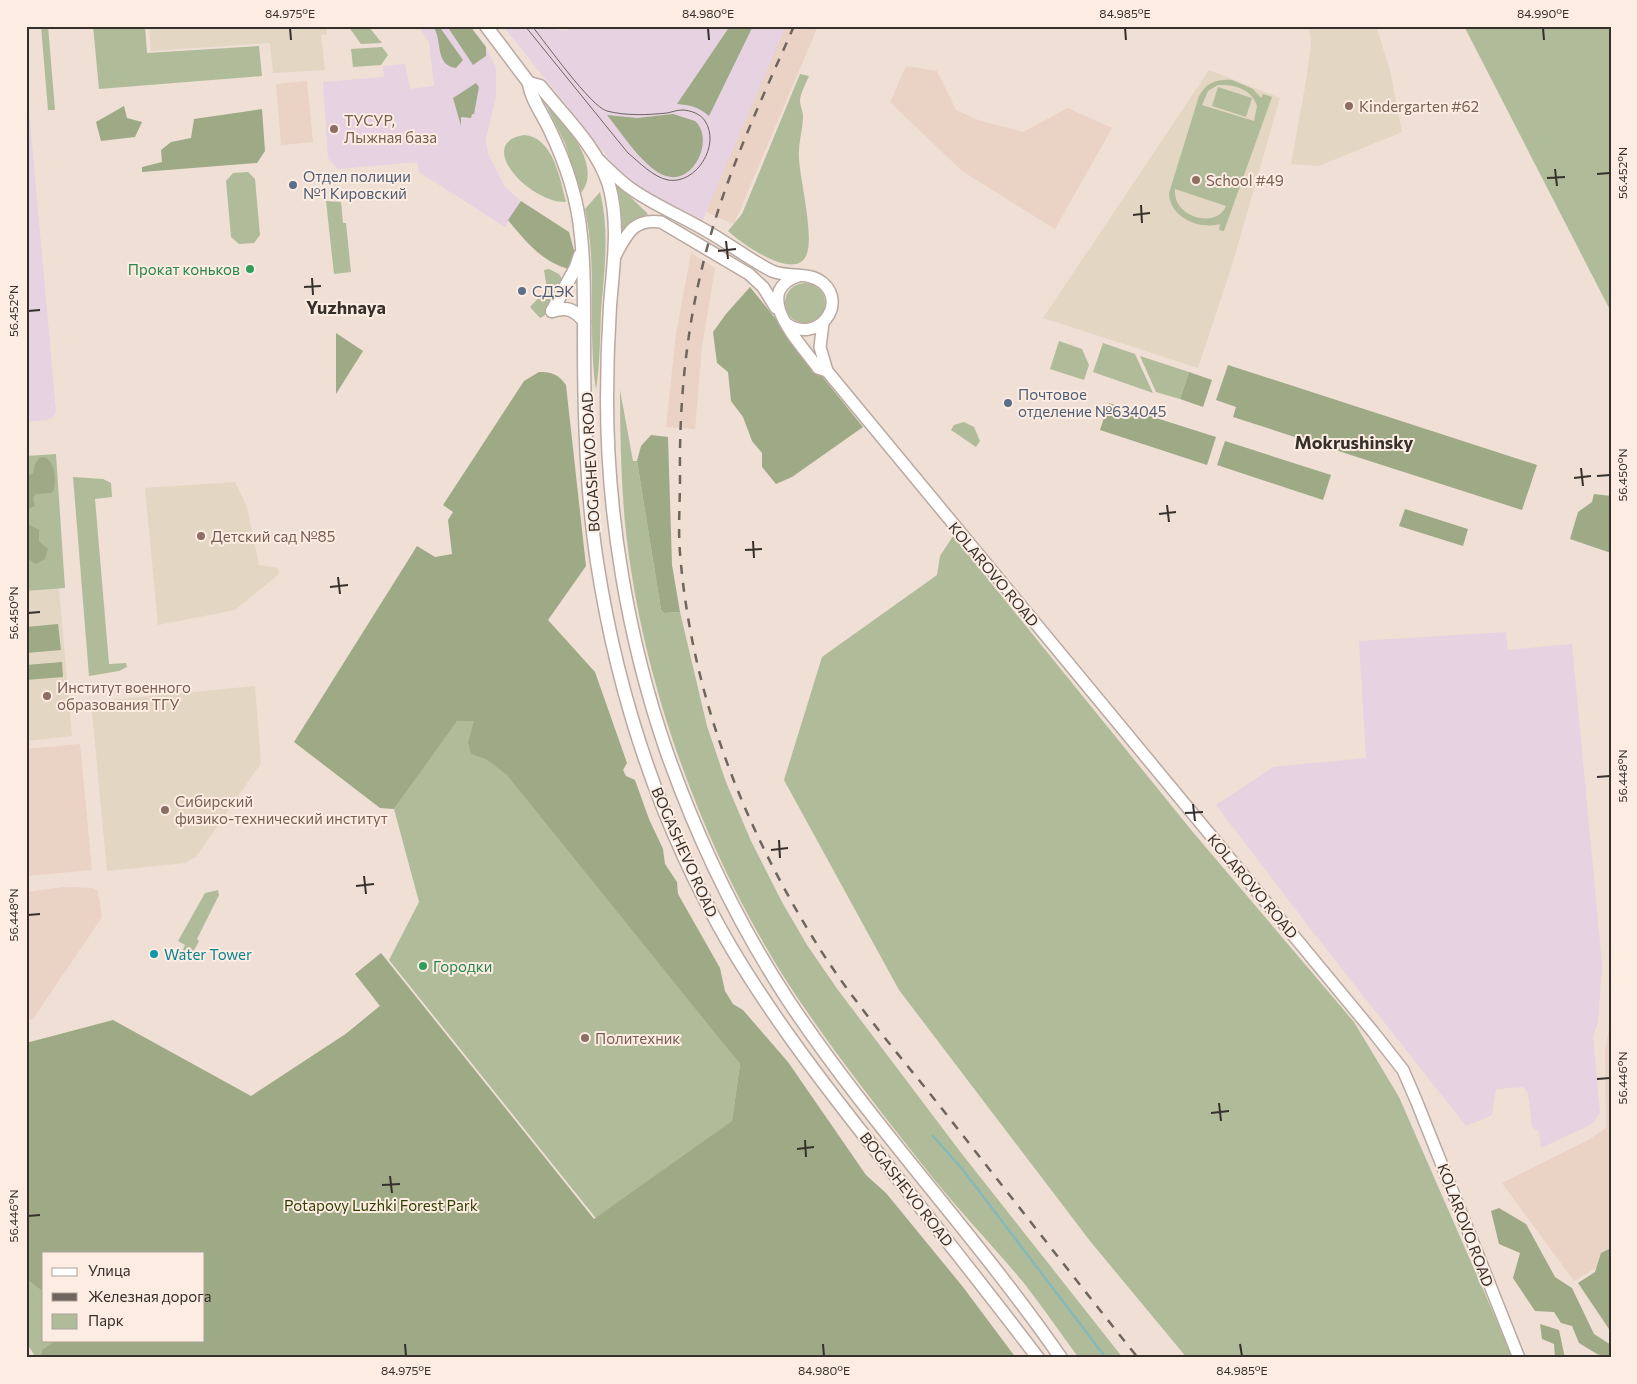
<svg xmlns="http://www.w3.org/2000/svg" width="1637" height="1384" viewBox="0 0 1637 1384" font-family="Commissioner,sans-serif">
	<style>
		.commercial { fill: #e6d2e1 }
		.built { fill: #ead2c4 }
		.education { fill: #e3d7c3 }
		.green { fill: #b0bc99; fill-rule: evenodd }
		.forest { fill: #9eaa86 }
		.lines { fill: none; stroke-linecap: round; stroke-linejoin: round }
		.stream { stroke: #85b8b8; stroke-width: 2.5 }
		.secondary-casing { stroke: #b9a9a0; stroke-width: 14 }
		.primary-casing { stroke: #b9a9a0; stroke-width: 15 }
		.secondary { stroke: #fff; stroke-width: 11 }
		.primary { stroke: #fff; stroke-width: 12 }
		.tram { stroke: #6e655f; stroke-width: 1 }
		.rail { stroke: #6e655f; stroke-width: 2.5; stroke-dasharray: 9 9; stroke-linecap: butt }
		.ticks { fill: none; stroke: #36302c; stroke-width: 2 }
		.education-dot { fill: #8d6e63; stroke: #fdece2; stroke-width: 2 }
		.service-dot { fill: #5c6f8a; stroke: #fdece2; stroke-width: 2 }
		.leisure-dot { fill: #2e9e5b; stroke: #fdece2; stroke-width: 2 }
		.culture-dot { fill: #0f9aa8; stroke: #fdece2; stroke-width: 2 }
		.labels { text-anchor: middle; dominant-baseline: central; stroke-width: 4; stroke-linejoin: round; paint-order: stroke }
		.education-label { font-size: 15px; fill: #785e54; stroke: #fdece2; text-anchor: start }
		.service-label { font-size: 15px; fill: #4e5e75; stroke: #fdece2; text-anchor: start }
		.leisure-label { font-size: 15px; fill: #27864d; stroke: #fdece2; text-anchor: end }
		.street-label { font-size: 15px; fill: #36302c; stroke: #fdece2 }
		.culture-label { font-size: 15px; fill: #0d838f; stroke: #fdece2; text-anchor: start }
		.park-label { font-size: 15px; fill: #313e00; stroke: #fdece2 }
		.quarter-label { font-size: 18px; font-weight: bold; fill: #36302c; stroke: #fdece2 }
		.neatline { fill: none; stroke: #36302c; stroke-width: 2 }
		.ticks-label { font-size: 12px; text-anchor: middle; fill: #36302c }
	</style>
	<rect width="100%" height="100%" fill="#efdfd5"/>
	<g class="commercial">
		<path d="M418 26H470L485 45 496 68V96L486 139 488 153 505 187 521 201 505 227 419 172 417 162 338 169 328 158 323 82 384 77 383 66 405 64 410 89 434 86 429 42Z"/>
		<path d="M503 26H538L541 30 546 26H551L559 30H568L573 26H787L702 222 639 188 623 176Z"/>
		<path d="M26 77 56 411 54 416 47 420 26 422Z"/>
		<path d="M1506 632 1508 650 1572 644 1602 964 1598 1023 1593 1036 1600 1113 1592 1124 1541 1148 1539 1132 1532 1127 1528 1093 1523 1087 1496 1089 1492 1115 1466 1126 1309 927 1216 805 1273 767 1366 758 1359 641Z"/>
	</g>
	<g class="built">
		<path d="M786 26H818L734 224 706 212Z"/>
		<path d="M906 66 937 71 956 110 978 120 1023 132 1068 108 1112 128 1055 229 962 171 890 102Z"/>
		<path d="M307 81 313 142 281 145 276 84Z"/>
		<path d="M691 253 715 268 702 346 695 429 666 427 676 334Z"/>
		<path d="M80 744 92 870 26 876V749Z"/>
		<path d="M64 887 93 888 99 892 97 895 99 897 102 917 33 1019 26 1020V892Z"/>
		<path d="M1611 1020V1259L1574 1281 1502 1183 1590 1139 1606 1128 1605 1050Z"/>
	</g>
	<g class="education">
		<path d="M149 26H326L327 34 321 35 325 70 273 73 270 43 151 51Z"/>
		<path d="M1309 26H1376L1390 70 1402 132 1319 166 1291 164 1306 81 1311 43Z"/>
		<path d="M1209 70 1280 98 1233 262 1198 368 1043 318Z"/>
		<path d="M235 482 247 507 259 565 278 568 279 574 235 610 158 625 145 488Z"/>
		<path d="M59 588 72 736 26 741V591Z"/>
		<path d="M255 686 261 763 196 857 185 863 107 871 91 702Z"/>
	</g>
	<g class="green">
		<path d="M41 26H48L55 110H48Z"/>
		<path d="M93 26H145L147 53 259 46 262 76 99 89Z"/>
		<path d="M348 26H368L382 43 361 44Z"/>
		<path d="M1464 26H1611V309L1609 308Z"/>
		<path d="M382 47 388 55 381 65 353 67 351 49Z"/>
		<path d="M800 74 809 76C806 83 800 94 800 101 800 106 803 111 803 116 803 130 798 143 799 158 800 181 815 238 806 256 794 281 742 244 728 231L742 214Z"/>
		<path d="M1232 80 1253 89 1261 98 1263 94 1272 97 1224 231 1219 230 1220 224C1199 230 1169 217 1169 193L1199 96C1207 82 1217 79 1232 80ZM1218 85C1234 84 1252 89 1257 106L1254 121 1202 105 1208 91ZM1175 190V189L1226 206C1217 229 1173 218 1175 190Z"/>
		<path d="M1218 87 1252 98 1246 117 1212 106Z"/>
		<path d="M544 101C563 120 604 166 581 193L565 143Z"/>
		<path d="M524 135C553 137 560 178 566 202 529 203 474 143 524 135Z"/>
		<path d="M248 172 255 179 260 235 254 243 239 244 231 237 226 181 233 173Z"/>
		<path d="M616 183 648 214 634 221 622 235 621 208Z"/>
		<path d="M600 192C610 232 604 272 601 312 600 338 600 364 596 390 587 330 598 269 585 209Z"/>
		<path d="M326 201 341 202 343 223H346L351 272 334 274Z"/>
		<path d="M549 269 559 274 565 283 544 316 540 318 530 307 547 289 544 270Z"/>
		<circle cx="805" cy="303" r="20"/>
		<path d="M1059 341 1082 349 1089 365 1084 380 1050 369Z"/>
		<path d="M1103 343 1135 354 1153 393 1093 372Z"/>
		<path d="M1140 356 1189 372 1180 399 1156 392Z"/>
		<path d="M620 390 633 461H637L661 610 664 613 680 612 707 726 726 782 751 841 782 902 807 945 838 990 962 1154 1123 1358H1079C1060 1333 1043 1307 1023 1282 994 1247 962 1214 933 1178 886 1119 839 1059 797 997 707 862 641 684 625 523 621 479 620 435 620 390Z"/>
		<path d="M964 422 974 427 980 441 976 447 951 430 954 425Z"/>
		<path d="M56 454 65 588 26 591V456Z"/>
		<path d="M73 477 103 479 111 483 112 497 95 499 109 664 126 663 127 667 119 671 89 676Z"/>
		<path d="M953 536 1192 831 1354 1022 1399 1097 1513 1358H1187L1090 1241 899 990 784 780 822 657 937 575 940 556Z"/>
		<path d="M457 720 474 721 740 1064 732 1121 734 1124 984 1358H78L204 1340V1253L347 1033 380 1006 594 1225 599 1222 389 960 419 902 394 809Z"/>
		<path d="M218 890 219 895 197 939 199 941 190 958 181 954 185 945 178 941 205 893Z"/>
		<path d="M26 1225 44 1253V1340H78L74 1358H36L26 1342V1276L28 1270Z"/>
	</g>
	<g class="forest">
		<path d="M433 26H439L463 60 456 68C434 65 443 40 433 26Z"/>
		<path d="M447 26H470L486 47V56L473 65Z"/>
		<path d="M730 26H753L709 116C699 107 690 105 677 104Z"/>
		<path d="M476 83 479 87 474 114H472L471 118 461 117V126L453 98Z"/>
		<path d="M124 106 127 118 142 122 135 137 101 141 96 122Z"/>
		<path d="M262 109 265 151 257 163 142 172V167L162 162 161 150 171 142 191 138 194 119Z"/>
		<path d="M673 114 695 121C715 139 694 185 666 176 645 170 621 132 607 115L637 118Z"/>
		<path d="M521 201 569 232 575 254 569 269C542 262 525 241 508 220Z"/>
		<path d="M750 287 863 427 792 477 776 484 762 467V453L752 441 743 417 731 401 728 372 717 363 713 332 726 314Z"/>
		<path d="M336 333 363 351 336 394Z"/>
		<path d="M1228 365 1537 465 1522 510 1233 417 1236 407 1216 400Z"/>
		<path d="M539 372C552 372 558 374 566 385L586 566 548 620 595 672 627 763 623 770 626 776 635 780 649 819 663 849 665 864 677 882 678 894 720 968 725 991 733 1004 743 1010 788 1062 866 1175 886 1193 963 1287 1016 1358H41L42 1350 57 1340H204V1253H44V1292L28 1280 26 1043 113 1020 251 1096 347 1033 380 1006 355 974 381 953 594 1219 732 1121 740 1064 507 775 486 759 471 754 468 742 474 721H457L394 809 380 808 294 742 417 546 435 557 452 554 448 520 453 512 443 505 524 381Z"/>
		<path d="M1189 372 1212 380 1203 407 1180 399Z"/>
		<path d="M1109 403 1216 437 1207 465 1100 430Z"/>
		<path d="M651 435 668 437 672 565 680 612 664 613 661 610 637 461 641 446Z"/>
		<path d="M1225 441 1331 475 1323 500 1217 465Z"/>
		<path d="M44 457C56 462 56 479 54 490L51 493 36 494 33 498 35 506 26 510V473L30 475 33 473 35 464 39 458Z"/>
		<path d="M1594 494 1611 496V553L1570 539 1578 512 1592 502Z"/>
		<path d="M1405 509 1468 529 1463 546 1399 526Z"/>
		<path d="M26 523 39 530V541L48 549 45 559 36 564 26 558Z"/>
		<path d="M58 624 61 650 26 653V627Z"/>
		<path d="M62 662 63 677 26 680V665Z"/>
		<path d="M1499 1208 1526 1224 1555 1277 1572 1288 1594 1334 1611 1345V1358L1597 1354 1579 1343 1572 1326 1561 1323 1554 1312 1535 1311 1513 1278 1520 1253 1499 1244 1491 1211Z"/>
		<path d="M1611 1248V1332L1578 1283 1595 1272 1601 1253Z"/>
		<path d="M1540 1324 1559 1330 1565 1358H1555L1554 1344 1542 1339Z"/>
	</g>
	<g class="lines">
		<path class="stream" d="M933 1136 963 1170 1106 1358"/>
		<g class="secondary-casing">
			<g id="secondary">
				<path d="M599 160C609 170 619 180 630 188 655 206 684 217 710 233 731 245 750 260 772 271 788 278 809 271 823 283 848 305 817 344 787 324"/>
				<path d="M615 256C627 234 633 218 661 222L749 274 763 287 776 308"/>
				<path d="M798 276C749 293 802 345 818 368L827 371 1374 1033 1403 1070 1416 1100 1519 1358"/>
				<path d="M823 323 820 347 827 371"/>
			</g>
		</g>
		<g class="primary-casing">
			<g id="primary">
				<path d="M486 26 529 83"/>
				<path d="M529 83 540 86C564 116 597 147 609 185 620 224 613 266 610 306 608 337 607 368 607 399 607 516 628 639 666 750 697 838 737 922 788 1000 871 1125 976 1235 1061 1358"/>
				<path d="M529 83C531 99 542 113 549 128 565 161 578 200 581 236 585 271 584 307 584 343 584 415 586 491 597 562 618 698 662 830 732 949 772 1016 819 1078 867 1139 924 1212 982 1284 1038 1358"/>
				<path d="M552 311 576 267 580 255"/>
				<path d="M552 311C567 306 575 310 584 321"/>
			</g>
		</g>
		<use href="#secondary" class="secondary"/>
		<use href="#primary" class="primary"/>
		<path class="tram" d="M525 26 628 153C639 162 653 177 668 180 696 185 721 145 705 121 701 114 690 110 682 110 677 110 672 112 667 113 648 115 626 116 607 111 591 107 545 42 532 26"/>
		<path class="rail" d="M794 26C761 101 725 176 705 256 686 329 679 403 680 478 680 503 678 528 680 553 691 691 741 821 813 938 849 997 896 1051 939 1105 1005 1189 1071 1274 1138 1358"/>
	</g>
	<path class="ticks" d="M290 28 291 40M708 28 709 40M1125 28 1126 40M1543 28 1544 40M1555 169 1557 186M1597 174 1610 173M1547 178 1565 177M1141 205 1142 223M1133 215 1150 213M726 241 728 259M718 251 736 249M312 278 313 295M304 287 321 286M28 311 40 310M1581 468 1583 486M1597 476 1610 475M1574 478 1591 476M1167 505 1169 522M1159 514 1176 512M753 541 754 558M745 550 762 549M338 577 340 594M330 587 348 585M28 613 40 612M1597 777 1610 776M1193 804 1195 821M1185 813 1203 812M779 840 780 858M771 850 788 848M364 876 366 894M356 886 374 884M28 915 40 914M1597 1079 1610 1078M1219 1103 1221 1121M1211 1113 1229 1111M805 1140 806 1157M797 1149 814 1147M390 1176 392 1193M382 1185 400 1184M28 1216 40 1215M405 1344 406 1356M823 1344 824 1356M1240 1344 1242 1356"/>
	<g class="education-dot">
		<circle cx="1349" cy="106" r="5"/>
		<circle cx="334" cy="129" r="5"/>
		<circle cx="1196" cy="180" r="5"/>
		<circle cx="201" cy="536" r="5"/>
		<circle cx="47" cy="696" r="5"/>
		<circle cx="165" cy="810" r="5"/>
		<circle cx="585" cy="1038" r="5"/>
	</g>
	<g class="service-dot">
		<circle cx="293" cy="185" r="5"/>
		<circle cx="522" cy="291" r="5"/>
		<circle cx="1008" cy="403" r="5"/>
	</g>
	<g class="leisure-dot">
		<circle cx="250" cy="269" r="5"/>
		<circle cx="423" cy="966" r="5"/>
	</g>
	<circle class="culture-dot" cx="154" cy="954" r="5"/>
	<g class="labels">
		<g class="education-label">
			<text x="1359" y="106">Kindergarten #62</text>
			<text x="344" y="120">ТУСУР,<tspan x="344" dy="17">Лыжная база</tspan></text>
			<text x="1206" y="180">School #49</text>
			<text x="211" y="536">Детский сад №85</text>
			<text x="57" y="687">Институт военного<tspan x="57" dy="17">образования ТГУ</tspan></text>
			<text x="175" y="801">Сибирский<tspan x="175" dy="17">физико-технический институт</tspan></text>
			<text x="595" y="1038">Политехник</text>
		</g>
		<g class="service-label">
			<text x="303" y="176">Отдел полиции<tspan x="303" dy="17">№1 Кировский</tspan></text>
			<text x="532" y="291">СДЭК</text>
			<text x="1018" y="394">Почтовое<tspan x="1018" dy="17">отделение №634045</tspan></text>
		</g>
		<g class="leisure-label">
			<text x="240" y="269">Прокат коньков</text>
			<text x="433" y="966" text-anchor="start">Городки</text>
		</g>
		<g class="street-label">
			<text transform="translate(590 462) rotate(-93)">BOGASHEVO ROAD</text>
			<text transform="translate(994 574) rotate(50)">KOLAROVO ROAD</text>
			<text transform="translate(685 852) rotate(66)">BOGASHEVO ROAD</text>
			<text transform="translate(1253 886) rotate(50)">KOLAROVO ROAD</text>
			<text transform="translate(907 1189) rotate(52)">BOGASHEVO ROAD</text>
			<text transform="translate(1466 1225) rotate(69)">KOLAROVO ROAD</text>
		</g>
		<g class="culture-label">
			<text x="164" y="954">Water Tower</text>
		</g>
		<g class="park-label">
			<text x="381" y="1205">Potapovy Luzhki Forest Park</text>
		</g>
		<g class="quarter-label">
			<text x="346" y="307">Yuzhnaya</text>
			<text x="1354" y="442">Mokrushinsky</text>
		</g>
	</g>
	<rect width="1637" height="1384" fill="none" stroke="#fdece2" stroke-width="55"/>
	<rect x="42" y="1252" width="162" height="90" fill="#fdece2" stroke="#ada199"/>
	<rect x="52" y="1268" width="25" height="8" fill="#ffffff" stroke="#ada199"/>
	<text x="88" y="1276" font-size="15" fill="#36302c">Улица</text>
	<rect x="52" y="1293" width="25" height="8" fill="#6e655f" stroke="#ada199"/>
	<text x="88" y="1302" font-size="15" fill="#36302c">Железная дорога</text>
	<rect x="52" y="1314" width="25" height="15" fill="#b0bc99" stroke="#ada199"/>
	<text x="88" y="1326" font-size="15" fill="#36302c">Парк</text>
	<rect x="28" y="28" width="1582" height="1328" class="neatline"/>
	<g class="ticks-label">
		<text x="290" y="18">84.975°E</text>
		<text x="708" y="18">84.980°E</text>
		<text x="1125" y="18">84.985°E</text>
		<text x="1543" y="18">84.990°E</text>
		<text transform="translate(1623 173) rotate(-90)" y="4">56.452°N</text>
		<text transform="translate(14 311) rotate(-90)" y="4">56.452°N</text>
		<text transform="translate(1623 475) rotate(-90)" y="4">56.450°N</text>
		<text transform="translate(14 613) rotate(-90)" y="4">56.450°N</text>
		<text transform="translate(1623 776) rotate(-90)" y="4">56.448°N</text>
		<text transform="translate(14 915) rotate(-90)" y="4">56.448°N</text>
		<text transform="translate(1623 1078) rotate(-90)" y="4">56.446°N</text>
		<text transform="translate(14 1216) rotate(-90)" y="4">56.446°N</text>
		<text x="406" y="1375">84.975°E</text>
		<text x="824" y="1375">84.980°E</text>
		<text x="1242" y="1375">84.985°E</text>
	</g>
</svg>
